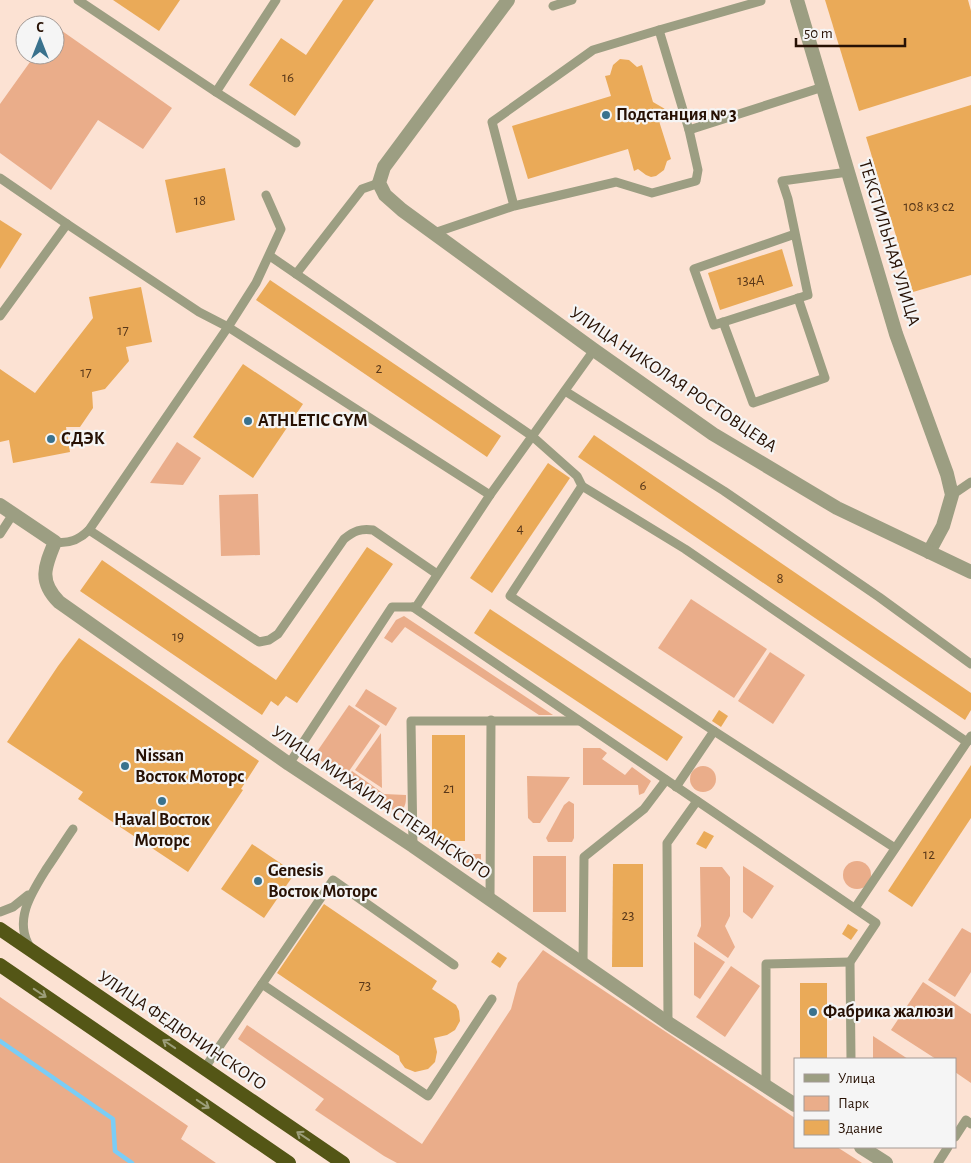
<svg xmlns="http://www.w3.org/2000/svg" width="971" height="1163" viewBox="0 0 971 1163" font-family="'Alegreya Sans',sans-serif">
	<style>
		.green { fill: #eaad8a }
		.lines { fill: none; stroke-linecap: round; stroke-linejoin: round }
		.stream { stroke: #7acdf6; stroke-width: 4.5 }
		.building { fill: #eaaa58 }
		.service { stroke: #9c9e82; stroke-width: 9 }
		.minor { stroke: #9c9e82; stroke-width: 14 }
		.tertiary { stroke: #9c9e82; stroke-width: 14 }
		.trunk { stroke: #545616; stroke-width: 14 }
		.oneway { stroke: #9c9e7a }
		.poi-dot { fill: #3a728d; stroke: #f5f5f5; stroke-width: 2 }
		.labels { text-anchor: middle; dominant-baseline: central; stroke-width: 4.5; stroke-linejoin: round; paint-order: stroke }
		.number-label { font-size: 15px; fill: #583719 }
		.poi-label { font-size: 18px; font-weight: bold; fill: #271104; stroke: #f5f5f5; text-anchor: start }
		.street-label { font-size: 18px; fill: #271104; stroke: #f5f5f5 }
	</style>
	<rect width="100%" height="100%" fill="#fce2d3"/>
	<g class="green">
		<path d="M55 26 172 108 143 149 98 120 51 190 0 153V104L35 55H55Z"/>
		<path d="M177 442 201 458 183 485 150 483Z"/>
		<path d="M258 494 260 555 221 556 219 495Z"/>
		<path d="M691 599 767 649 734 698 658 648Z"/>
		<path d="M404 616 553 715H539L405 627 392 643 384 638 396 620Z"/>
		<path d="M770 652 805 675 773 724 738 701Z"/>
		<path d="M366 689 397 708 386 726 355 706Z"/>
		<path d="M349 705 380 726 345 777 314 756Z"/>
		<path d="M381 733 382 788 355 770Z"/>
		<path d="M583 748H600L607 753 602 759 625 775 632 767 651 781 644 793 639 795 638 785H583Z"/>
		<circle cx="703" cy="779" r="13"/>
		<path d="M352 771 384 794 406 795C406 802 406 806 401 811L396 812 346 778Z"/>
		<path d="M527 776 570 777 540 823H533L528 818Z"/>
		<path d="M569 801 574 804V838L572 842H548L546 838 564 805Z"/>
		<path d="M445 854H481V865L478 870 471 871Z"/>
		<rect x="533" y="856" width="33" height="56"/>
		<circle cx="857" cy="875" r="14"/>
		<path d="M743 866 774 886 752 919 743 912Z"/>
		<path d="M700 867H722L730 877V916L725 926 735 947 728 958 697 936 701 926Z"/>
		<path d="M962 928 971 933V972L955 997 928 980Z"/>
		<path d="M694 942 725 962 700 999 694 995Z"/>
		<path d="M543 950 795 1118V1147H837L862 1163H397L384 1156 315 1110 324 1099 238 1039 247 1025 422 1144 511 1009 518 983Z"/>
		<path d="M731 966 760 986 725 1037 696 1017Z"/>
		<path d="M923 982 971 1014V1083L955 1072V1059H936L891 1030Z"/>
		<path d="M0 997 188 1126 181 1139 216 1163H0Z"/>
		<path d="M873 1036 908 1059H873Z"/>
	</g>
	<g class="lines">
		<path class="stream" d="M0 1041 113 1119 115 1151 132 1163"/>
	</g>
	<g class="building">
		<path d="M113 0H180L159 31Z"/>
		<path d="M343 0H374L295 116 249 85 281 38 306 55Z"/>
		<path d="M825 0H968L971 11V76L859 111Z"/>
		<path d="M620 59 629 60 637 67 642 65 653 102 665 109 659 121 671 159 667 161 664 170 656 176 651 177 646 175 638 169 634 171 628 149 528 179 512 126 611 96 605 76 610 75 613 65Z"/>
		<path d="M971 105V275L913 292 866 137Z"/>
		<path d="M225 168 235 220 176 233 165 180Z"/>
		<path d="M0 220 22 234 0 269Z"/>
		<path d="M782 249 793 286 720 310 708 273Z"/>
		<path d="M270 280 501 436 487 457 256 300Z"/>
		<path d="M141 287 152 342 126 347 129 361 105 389 92 392 93 408 80 427H66L70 452 13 463 9 440 0 442V369L35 393 93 318 89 297Z"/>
		<path d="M243 364 303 404 253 478 193 437Z"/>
		<path d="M594 435 971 693V710L965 720 578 457Z"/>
		<path d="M548 463 570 478 492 593 470 578Z"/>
		<path d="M367 547 393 564 297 703 286 696 278 706 271 701 262 715 80 591 102 560 276 680Z"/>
		<path d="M490 609 683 737 667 761 474 633Z"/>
		<path d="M79 638 259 761 241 789 243 790 188 872 78 799 83 792 7 742 58 666Z"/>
		<path d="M719 710 728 716 721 727 712 721Z"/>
		<rect x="432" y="735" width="33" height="106"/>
		<path d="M971 765V818L912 907 888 891Z"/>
		<path d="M704 831 714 836 706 849 696 844Z"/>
		<path d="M252 844 295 873 264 918 221 889Z"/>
		<path d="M613 864H643V967H612Z"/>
		<path d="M324 904 437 981 432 989 456 1005 459 1011 460 1021 455 1030 447 1035 434 1038 437 1052 435 1062 428 1069 415 1072 405 1068 400 1061 399 1056 277 973Z"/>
		<path d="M848 924 858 930 851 940 842 934Z"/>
		<path d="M498 952 507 958 500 968 491 962Z"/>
		<rect x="800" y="983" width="27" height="76"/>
	</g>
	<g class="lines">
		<g class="service">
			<path d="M78 0 216 92 276 0"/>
			<path d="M553 6 572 0"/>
			<path d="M659 30 761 1"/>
			<path d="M216 92 296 143"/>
			<path d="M689 130 823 87"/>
			<path d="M0 178 67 224"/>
			<path d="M434 233 514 206 616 182 652 193 696 181 698 170 689 130 659 30 593 50 492 122 514 206"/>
			<path d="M795 234 694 269 714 325 808 295 788 199 782 181 848 172"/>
			<path d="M270 256 532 436 577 476 582 486"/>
			<path d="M296 274 362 189 379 183"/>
			<path d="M0 316 67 224 199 312 228 327 490 495"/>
			<path d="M723 322 753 403 825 378 798 298"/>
			<path d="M565 391 724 491 879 597 971 664"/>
			<path d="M952 495 971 482"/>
			<path d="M89 530 259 642 269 640 278 634 344 539C354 531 361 528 373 530L437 574"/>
			<path d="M0 534 13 514"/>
			<path d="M55 542C69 544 79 540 89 530L228 327 256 283 281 229 266 195"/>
			<path d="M413 607 876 923 850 962 851 1059"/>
			<path d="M289 764 392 607H416L490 495 594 350"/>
			<path d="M676 787 714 731"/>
			<path d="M413 846 411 721H578"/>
			<path d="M895 848 714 731 510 596 582 486 685 549 967 742"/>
			<path d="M490 900 491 720"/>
			<path d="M855 908 971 736"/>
			<path d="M0 912 13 907 28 895"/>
			<path d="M30 947C13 920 32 892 47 868 56 855 64 842 73 829"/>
			<path d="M583 964 584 857 644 809 666 780"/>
			<path d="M262 984 428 1096 492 999"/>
			<path d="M668 1023 667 843 697 801"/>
			<path d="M204 1069 333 880 454 965"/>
			<path d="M766 1087V964L850 962"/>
			<path d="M955 1137 966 1120 971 1124"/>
			<path d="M938 1163 948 1147"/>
		</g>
		<g class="minor">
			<path d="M797 0 896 334 947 474 952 495 943 526 929 552"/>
			<path d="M0 505 55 542C45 566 38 581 59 602L289 764 413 846 668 1023 795 1105"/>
			<path d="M861 1147 886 1163"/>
		</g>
		<path class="tertiary" d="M508 0 384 167 379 183 385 195 402 210 594 350 713 434 837 508 971 572"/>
		<g class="trunk">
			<path d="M0 929 343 1163"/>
			<path d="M0 965 289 1163"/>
		</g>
	</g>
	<defs><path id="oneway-shaft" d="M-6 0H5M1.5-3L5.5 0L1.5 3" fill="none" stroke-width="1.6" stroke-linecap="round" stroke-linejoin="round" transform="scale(1.25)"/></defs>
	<g class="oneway">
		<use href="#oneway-shaft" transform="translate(40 993) rotate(34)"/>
		<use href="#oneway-shaft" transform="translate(169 1044) rotate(-146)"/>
		<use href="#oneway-shaft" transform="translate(203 1104) rotate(34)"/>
		<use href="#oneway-shaft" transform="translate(303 1136) rotate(-146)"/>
	</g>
	<g class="poi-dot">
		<circle cx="606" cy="115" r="5"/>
		<circle cx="248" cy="421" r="5"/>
		<circle cx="51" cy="439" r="5"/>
		<circle cx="125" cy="766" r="5"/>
		<circle cx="162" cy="801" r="5"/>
		<circle cx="258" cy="881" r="5"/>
		<circle cx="813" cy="1012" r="5"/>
	</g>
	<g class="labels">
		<g class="number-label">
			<text x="288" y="77">16</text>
			<text x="200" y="200">18</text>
			<text x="929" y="206">108 к3 с2</text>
			<text x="751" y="280">134А</text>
			<text x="123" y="330">17</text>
			<text x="379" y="368">2</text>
			<text x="86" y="372">17</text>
			<text x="643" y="485">6</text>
			<text x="520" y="528">4</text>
			<text x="780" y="578">8</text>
			<text x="178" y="636">19</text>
			<text x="449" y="788">21</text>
			<text x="929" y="854">12</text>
			<text x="628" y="915">23</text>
			<text x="365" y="985">73</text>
		</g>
		<g class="poi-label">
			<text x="616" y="115">Подстанция № 3</text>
			<text x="258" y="421">ATHLETIC GYM</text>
			<text x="61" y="439">СДЭК</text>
			<text x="135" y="756">Nissan<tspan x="135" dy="21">Восток Моторс</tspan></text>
			<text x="162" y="820" text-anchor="middle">Haval Восток<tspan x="162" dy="21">Моторс</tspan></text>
			<text x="268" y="871">Genesis<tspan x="268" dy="21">Восток Моторс</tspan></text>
			<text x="823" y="1012">Фабрика жалюзи</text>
		</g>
		<g class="street-label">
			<text transform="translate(889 243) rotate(73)">ТЕКСТИЛЬНАЯ УЛИЦА</text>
			<text transform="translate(673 380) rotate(34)">УЛИЦА НИКОЛАЯ РОСТОВЦЕВА</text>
			<text transform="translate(381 803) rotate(34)">УЛИЦА МИХАИЛА СПЕРАНСКОГО</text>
			<text transform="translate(182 1031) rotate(34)">УЛИЦА ФЕДЮНИНСКОГО</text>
		</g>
	</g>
	<rect x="794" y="1058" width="162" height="90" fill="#f5f5f5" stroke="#a39a95"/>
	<rect x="804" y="1074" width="25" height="8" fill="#9c9e82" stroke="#a39a95"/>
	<text x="838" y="1083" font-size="15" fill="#271104">Улица</text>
	<rect x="804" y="1096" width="25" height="15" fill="#eaad8a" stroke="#a39a95"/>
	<text x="838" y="1108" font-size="15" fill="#271104">Парк</text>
	<rect x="804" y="1120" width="25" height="15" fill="#eaaa58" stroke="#a39a95"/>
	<text x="838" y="1133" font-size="15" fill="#271104">Здание</text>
	<g transform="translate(40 40)"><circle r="24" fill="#f5f5f5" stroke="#a39a95"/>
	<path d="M0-4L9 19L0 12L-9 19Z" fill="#3a728d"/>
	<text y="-8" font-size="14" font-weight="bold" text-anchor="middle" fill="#271104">С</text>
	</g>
	<path d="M796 38v8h109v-8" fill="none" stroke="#271104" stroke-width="2.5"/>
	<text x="804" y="38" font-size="15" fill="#271104" stroke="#f5f5f5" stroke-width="4" paint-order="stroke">50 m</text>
</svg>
